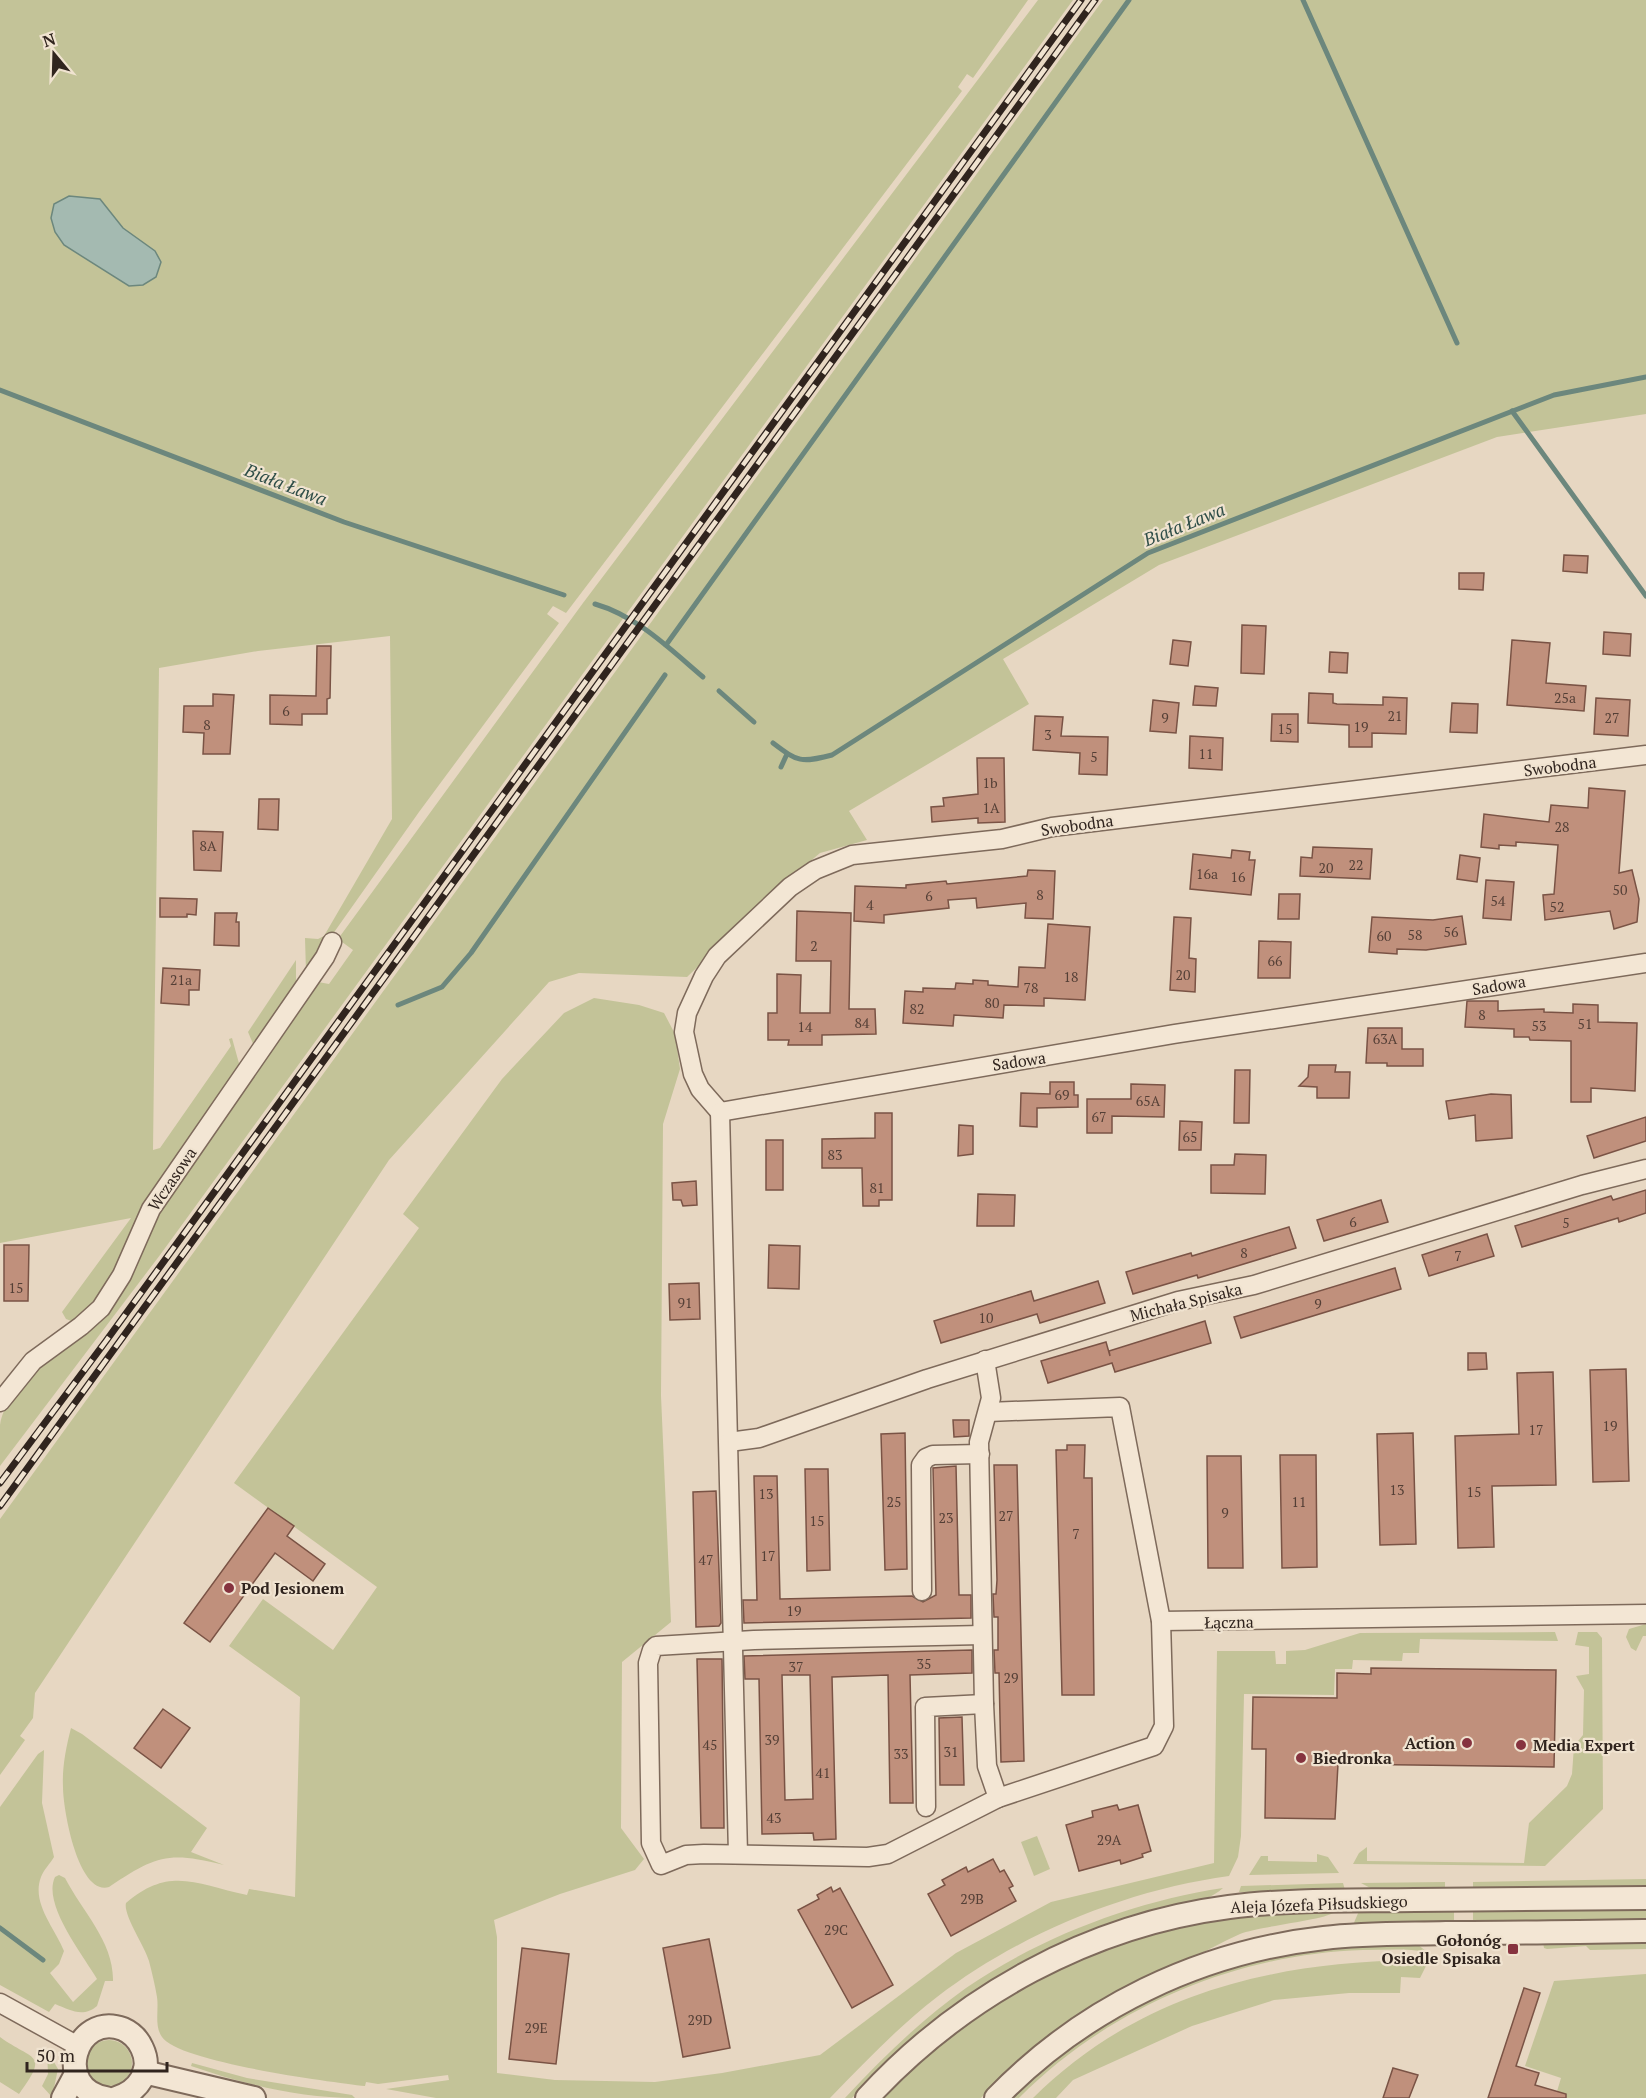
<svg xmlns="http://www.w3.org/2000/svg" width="1646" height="2098" viewBox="0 0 1646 2098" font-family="'PT Serif',serif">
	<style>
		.green { fill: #c3c398 }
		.water { fill: #a4bab1; stroke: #6c877d; stroke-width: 1.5 }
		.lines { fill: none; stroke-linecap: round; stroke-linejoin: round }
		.stream { stroke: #6c877d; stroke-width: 5 }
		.building { fill: #c0907c; stroke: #7a5345; stroke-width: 1.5; fill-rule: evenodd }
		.minor-casing { stroke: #7e6a5b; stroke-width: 21 }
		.tertiary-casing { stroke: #7e6a5b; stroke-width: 26 }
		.minor { stroke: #f3e6d4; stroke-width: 18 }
		.tertiary { stroke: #f3e6d4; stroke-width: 22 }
		.rail-casing { stroke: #30241e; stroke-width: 7 }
		.rail { stroke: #f0e3d0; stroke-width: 4.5; stroke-dasharray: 14; stroke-linecap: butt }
		.poi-dot { fill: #86333f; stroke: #f0e3d0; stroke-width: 2 }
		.labels { text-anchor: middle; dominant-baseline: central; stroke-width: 4.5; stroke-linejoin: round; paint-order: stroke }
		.number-label { font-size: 14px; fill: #543f36 }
		.street-label { font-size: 16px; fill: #30241e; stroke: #f0e3d0 }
		.poi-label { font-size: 16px; font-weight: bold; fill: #30241e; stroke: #f0e3d0; text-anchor: start }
		.water-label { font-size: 18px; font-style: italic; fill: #2f4e48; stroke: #f0e3d0 }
	</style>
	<rect width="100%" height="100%" fill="#e7d7c2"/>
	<g class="green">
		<path d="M0 0H1028L973 78 967 74 958 87 962 91C830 265 698 439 566 613L553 606 547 614 559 623 419 812 306 972 305 938 318 939 324 936 392 819 390 636 258 651 159 668 153 1150 160 1148 231 1046 229 1039 232 1038 240 1067 105 1292 74 1322 66 1319 62 1312 131 1218 0 1243Z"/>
		<path d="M1038 0H1073L160 1255 0 1466C0 1453 0 1438 0 1425 9 1375 78 1338 111 1301 132 1278 142 1250 153 1221L318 982 329 984 353 950 338 939 583 603Z"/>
		<path d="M1103 0H1646V414L1497 437 1159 565 1003 659 1029 704 849 811 867 840 820 853 788 880 687 977 579 973 549 982 389 1160 35 1693 33 1718 20 1736 25 1740 0 1775V1519Z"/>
		<path d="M296 960V987L254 1046 248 1032Z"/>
		<path d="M594 998 639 1005 664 1013 675 1034 680 1069 663 1124 661 1396 671 1622 622 1662 621 1828 644 1859 635 1870 560 1894 494 1920 497 1937V2073L555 2080 655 2082 722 2073 820 2055 956 1953 1051 1902 1214 1863 1217 1651H1275L1276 1664H1286V1651L1305 1650 1360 1633 1555 1632 1558 1641 1420 1639 1419 1653H1403L1402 1661 1353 1660 1352 1669H1335L1334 1695 1244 1694 1241 1836 1238 1857 1229 1876C1126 1890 1019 1934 937 1997 898 2027 864 2063 830 2098H436L386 2089 449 2080 448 2075 378 2084 366 2082 365 2086C330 2082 178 2062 162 2037 154 2026 159 2010 157 1997 155 1985 152 1973 149 1961 144 1945 123 1915 126 1903 170 1865 198 1885 247 1895L249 1889 295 1897 300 1697 229 1646 263 1599 333 1650 377 1587 234 1483 419 1228 403 1214 502 1079 564 1013Z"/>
		<path d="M1646 1624V1636H1643L1636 1651 1631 1648 1626 1637 1629 1629Z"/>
		<path d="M1578 1632H1597L1602 1638 1603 1809 1545 1866 1353 1864 1359 1853 1367 1847V1861L1524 1863 1529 1823 1567 1786 1572 1774 1574 1746 1583 1735 1584 1690 1576 1676 1589 1674V1647L1575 1645Z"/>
		<path d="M71 1728 82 1734 207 1828 191 1852 224 1865C167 1851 156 1856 109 1887 78 1896 63 1809 63 1787 62 1767 66 1748 71 1728Z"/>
		<path d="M44 1750 42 1803 54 1857C50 1864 44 1869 41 1877 31 1903 55 1928 64 1951L59 1964 50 1973 73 2002 97 1979C83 1955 42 1904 55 1877L59 1875 65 1878C82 1911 114 1942 113 1981H105L97 2006C83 2018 70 2010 55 2004L49 2012 0 1985V1807L38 1754Z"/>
		<path d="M1037 1836 1050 1869 1034 1876 1021 1842Z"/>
		<path d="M1317 1854 1328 1857 1339 1873 1249 1875 1261 1856H1268V1861L1317 1862Z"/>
		<path d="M1646 1879V1887L1473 1889V1882Z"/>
		<path d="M1445 1882V1890H1374L1361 1883Z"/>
		<path d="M1343 1883 1345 1890 1239 1892 1241 1886Z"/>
		<path d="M1223 1888C1203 1906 1168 1906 1142 1913 1126 1918 1110 1923 1095 1929 999 1965 921 2023 852 2098H845C882 2058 921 2020 966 1988 1040 1937 1135 1901 1223 1888Z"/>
		<path d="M1646 1908V1921L1473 1923V1910Z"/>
		<path d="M1454 1910V1923L1353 1925 1359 1911Z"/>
		<path d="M1336 1911C1329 1920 1259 1926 1240 1934 1222 1942 1205 1952 1187 1960 1101 1999 1047 2028 981 2098H883C975 2004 1096 1934 1228 1918 1264 1913 1300 1912 1336 1911Z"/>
		<path d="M1646 1941V1949L1590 1950 1586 1946 1547 1949 1544 1948 1543 1942Z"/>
		<path d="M1417 1944 1427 1952C1406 1948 1385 1950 1363 1950 1236 1954 1108 2008 1019 2098H1010C1099 2013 1215 1956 1339 1947 1365 1945 1391 1945 1417 1944Z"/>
		<path d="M1409 1960 1428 1962 1420 1978 1401 1977 1400 1993H1349L1274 2000 1192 2026 1073 2080 1056 2098H1033C1137 1995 1268 1963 1409 1960Z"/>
		<path d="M1646 1974V2098H1555L1561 2078 1525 2066 1554 1981Z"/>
		<path d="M0 2037C33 2061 50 2052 19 2094L0 2082Z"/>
		<circle cx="109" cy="2063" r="23"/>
		<path d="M47 2050 58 2069 52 2097 42 2086 48 2074Z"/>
		<path d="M192 2063 247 2078 352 2095 355 2098C299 2098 243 2084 191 2066Z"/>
	</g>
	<path class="water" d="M69 196 100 199 123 228 155 251 161 262 156 277 143 285 129 286 64 245 55 232 51 218 54 204Z"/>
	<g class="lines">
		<g class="stream">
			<path d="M1303 0 1457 343"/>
			<path d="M0 390 344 522 564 595"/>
			<path d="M1512 411 1646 596"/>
			<path d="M595 604C637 616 670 649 703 677"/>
			<path d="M666 645 1129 0"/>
			<path d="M719 691 754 722"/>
			<path d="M773 743C798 762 801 763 832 755L1148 553 1554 395 1646 377"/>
			<path d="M781 767 787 754"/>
			<path d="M398 1005 442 987 471 953 665 675"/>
			<path d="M0 1928 43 1960"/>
		</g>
	</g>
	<g class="building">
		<path d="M1564 555 1588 556 1587 573 1563 571Z"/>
		<path d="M1459 573H1484L1483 590 1459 589Z"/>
		<path d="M1242 625 1266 626 1264 674 1241 673Z"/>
		<path d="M1604 632 1631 634 1630 656 1603 654Z"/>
		<path d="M1173 640 1191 642 1188 666 1170 664Z"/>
		<path d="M1512 640 1550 643 1546 683 1586 686 1584 711 1507 705Z"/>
		<path d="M317 646H331L330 698 327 699V714H302V725L270 724V695L316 696Z"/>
		<path d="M1330 652 1348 653 1347 673 1329 672Z"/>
		<path d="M1195 686 1218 688 1216 706 1193 705Z"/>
		<path d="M1309 693 1333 694V703L1337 704 1383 705V697L1407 698 1406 734 1372 733V747H1349V725L1308 723Z"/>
		<path d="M213 694 234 695 230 754H203L204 733 183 732 184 706H213Z"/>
		<path d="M1596 698 1630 700 1628 736 1594 734Z"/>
		<path d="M1153 700 1179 703 1176 733 1150 731Z"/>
		<path d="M1452 703 1478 704 1477 733 1450 732Z"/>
		<path d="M1272 714H1298V742L1271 741Z"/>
		<path d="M1035 716 1063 717 1061 736 1108 737 1107 775 1079 774 1080 753 1033 750Z"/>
		<path d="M1190 736 1223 738 1222 770 1189 768Z"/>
		<path d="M977 758H1004L1005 822 978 823V818L932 822 931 807 944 806 943 798 978 794Z"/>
		<path d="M1589 788 1625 791 1619 873 1632 870 1639 899 1637 922 1614 929 1610 911 1545 920 1543 895 1554 894 1558 845 1516 842V846L1499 845V849L1481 847 1484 814 1549 822 1551 805 1588 808Z"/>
		<path d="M259 799H279L278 830 258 829Z"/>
		<path d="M193 831 223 832 221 871 194 870Z"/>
		<path d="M1313 847 1372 849 1370 879 1300 876 1301 857 1312 858Z"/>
		<path d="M1232 850 1250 852 1249 860H1255L1251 895 1190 889 1193 854 1231 858Z"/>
		<path d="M1460 855 1480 858 1477 882 1457 879Z"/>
		<path d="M1028 870 1055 871 1053 919 1025 918 1026 903 977 908 976 898 948 900 949 908 884 915V923L854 921 855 886 906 888V885L946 881 947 884 1027 876Z"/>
		<path d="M1486 880 1514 882 1511 920 1483 918Z"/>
		<path d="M1279 894H1300L1299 919H1278Z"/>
		<path d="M160 898 197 899 196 915 187 914V917H160Z"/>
		<path d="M797 911 851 913 849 1009H875L876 1034 822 1035V1045H788L789 1040H768V1013H777V974L801 975 800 1013H830L831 961H796Z"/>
		<path d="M215 913H237L236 922H239V946L214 945Z"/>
		<path d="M1462 916 1466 944 1426 950 1397 949V954L1369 952 1372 917 1433 920Z"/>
		<path d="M1174 917 1191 918 1189 958 1196 959 1195 992 1170 990Z"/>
		<path d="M1048 924 1090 927 1085 1000 1044 998V1006L1004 1005 1003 1018 954 1015 953 1026 903 1023 905 991 923 992V988L955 989 956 983 973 984V980L988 981V985L1018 987 1019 967 1045 968Z"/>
		<path d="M1259 941 1291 942 1290 978H1258Z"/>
		<path d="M163 968 200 970 199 990H189V1005L161 1003Z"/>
		<path d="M1467 1001H1498V1011L1544 1009V1012L1573 1013V1004L1598 1005V1022L1637 1023 1635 1091 1591 1088V1102H1571V1041L1530 1040 1529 1037H1514V1029L1465 1027Z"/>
		<path d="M1368 1028H1402V1049H1423V1066H1387V1063H1366Z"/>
		<path d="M1309 1065H1336L1335 1072H1350L1349 1098H1317V1087L1299 1086 1308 1077Z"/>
		<path d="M1235 1070H1250L1249 1123H1234Z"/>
		<path d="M1050 1082H1074V1095H1078V1107L1037 1108V1127L1020 1126 1021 1093 1050 1094Z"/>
		<path d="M1131 1084 1165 1085 1164 1117 1112 1116V1133H1087V1099H1131Z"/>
		<path d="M1491 1094 1511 1095 1512 1138 1476 1141 1475 1115 1449 1119 1446 1101Z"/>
		<path d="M875 1113H892V1200H879V1206H863L862 1168H822V1139L875 1138Z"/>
		<path d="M1646 1117V1141L1594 1158 1587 1136Z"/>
		<path d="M1180 1121 1202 1122 1201 1150H1179Z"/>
		<path d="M959 1125 973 1126V1154L958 1156Z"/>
		<rect x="766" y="1140" width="17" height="50"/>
		<path d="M1235 1154 1266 1155 1265 1194 1211 1193V1165H1234Z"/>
		<path d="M696 1181 697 1205 683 1206 681 1200H673L672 1183Z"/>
		<path d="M1646 1190V1213L1619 1222 1618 1218 1522 1247 1515 1226 1611 1196 1613 1200Z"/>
		<path d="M978 1194 1015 1195 1014 1226H977Z"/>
		<path d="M1381 1200 1388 1222 1324 1241 1317 1220Z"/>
		<path d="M1289 1227 1296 1248 1198 1278 1197 1275 1133 1294 1126 1272 1191 1253 1192 1256Z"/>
		<path d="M1487 1234 1494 1256 1429 1276 1422 1255Z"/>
		<path d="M4 1245H29L28 1301H4Z"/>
		<path d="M769 1245 800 1246 799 1289 768 1288Z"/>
		<path d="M1395 1268 1401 1289 1241 1338 1234 1317Z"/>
		<path d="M1098 1281 1105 1303 1040 1323 1037 1314 941 1343 934 1321 1031 1291 1034 1301Z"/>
		<path d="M699 1283 700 1319 670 1320 669 1284Z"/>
		<path d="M1205 1321 1211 1343 1115 1372 1112 1363 1048 1383 1041 1361 1106 1342 1110 1356 1109 1351Z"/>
		<path d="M1468 1353H1486L1487 1369 1468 1370Z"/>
		<path d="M1626 1369 1629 1481 1593 1482 1590 1370Z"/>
		<path d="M1553 1372 1556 1485 1492 1486 1494 1547 1458 1548 1455 1436 1519 1434 1517 1373Z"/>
		<path d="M953 1420H969V1436L954 1437Z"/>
		<path d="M905 1433 907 1569 885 1570 881 1434Z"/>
		<path d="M1413 1433 1416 1544 1380 1545 1377 1434Z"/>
		<path d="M1067 1445H1085L1084 1478H1092L1094 1695H1062L1056 1450H1067Z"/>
		<path d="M1280 1455H1316L1317 1567 1282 1568Z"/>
		<path d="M1207 1456H1241L1243 1568H1208Z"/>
		<path d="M994 1465H1017L1024 1761 1001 1762 999 1673H995L994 1650H998V1617H994L993 1594H996L997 1580Z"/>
		<path d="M956 1466 959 1595H971V1618L744 1623 743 1600H757L754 1476H777L780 1599 912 1596 923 1602 936 1595 933 1468Z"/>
		<path d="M805 1469H828L830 1570 807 1571Z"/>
		<path d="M716 1491 721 1623 719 1626 696 1627 693 1492Z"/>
		<path d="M268 1508 294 1526 287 1536 325 1564 313 1581 275 1553 210 1642 184 1623Z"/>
		<path d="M972 1650V1673L910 1675 913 1803H890L888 1675 832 1677 836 1839 814 1840 813 1833 762 1834 759 1679H745L744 1656ZM782 1675H810L813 1799 785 1800Z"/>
		<path d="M697 1659H722L724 1828H701Z"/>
		<path d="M1371 1668 1556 1670 1554 1767 1338 1764 1335 1819 1265 1818 1266 1749H1252L1253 1697 1337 1698V1673L1371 1674Z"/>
		<path d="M163 1709 190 1728 161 1768 134 1748Z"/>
		<path d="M962 1717 964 1785H940L939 1718Z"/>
		<path d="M1117 1805 1119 1810 1138 1805 1151 1851 1142 1854 1143 1857 1121 1864 1120 1860 1079 1871 1066 1825 1093 1817 1092 1811Z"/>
		<path d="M993 1859 1000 1872 1004 1870 1013 1886 1009 1888 1016 1901 951 1936 928 1894 945 1885 942 1880 966 1867 968 1872Z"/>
		<path d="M831 1887 833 1892 840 1888 893 1985 852 2008 798 1910 819 1899 817 1895Z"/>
		<path d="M709 1939 730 2048 683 2057 663 1948Z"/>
		<path d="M522 1948 569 1954 556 2064 509 2059Z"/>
		<path d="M1524 1988 1540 1993 1516 2066 1539 2073 1535 2085 1566 2094V2098H1488Z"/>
		<path d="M1393 2068 1418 2075 1409 2098H1383Z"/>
	</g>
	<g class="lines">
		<g class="minor-casing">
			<g id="minor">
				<path d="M720 1112 700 1089 693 1074 684 1032 687 1013 704 976 717 956 790 887 815 870 852 855 1002 839 1052 827 1646 755"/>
				<path d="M720 1112 1174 1034 1646 963"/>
				<path d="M720 1112 738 1854"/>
				<path d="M985 1360 991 1398 979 1442 984 1704 987 1766 998 1798"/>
				<path d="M0 1402 33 1361 81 1326 101 1308 122 1275 151 1209 325 957 332 942"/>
				<path d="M729 1442 759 1438 927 1379 1178 1301 1254 1285 1582 1185 1646 1169"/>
				<path d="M922 1591 921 1465 926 1458 933 1455 980 1454"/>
				<path d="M1161 1621 1646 1614"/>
				<path d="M982 1635 754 1640 656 1646 652 1650 648 1663 651 1843 661 1865 686 1855 704 1854 868 1857 888 1854 998 1798 1154 1746 1164 1726 1161 1621 1120 1407 988 1412"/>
				<path d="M926 1807 925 1707 984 1704"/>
				<path d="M0 2003 78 2046"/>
			</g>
		</g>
		<g class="tertiary-casing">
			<g id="tertiary">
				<path d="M144 2072 254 2098"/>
				<path d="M63 2098 76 2074"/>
				<path d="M106 2098C52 2089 75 2011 123 2029 132 2033 138 2039 142 2048 153 2071 138 2092 116 2098"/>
				<path d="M867 2098C962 1995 1090 1925 1229 1907 1290 1899 1353 1901 1415 1900 1492 1900 1569 1899 1646 1898"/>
				<path d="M996 2098C1083 2008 1199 1952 1324 1938 1364 1933 1405 1934 1446 1933 1513 1933 1579 1932 1646 1931"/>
			</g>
		</g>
		<use href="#minor" class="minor"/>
		<use href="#tertiary" class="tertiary"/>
		<g class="rail-casing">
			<g id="rail">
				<path d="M0 1483 106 1341 1081 0"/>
				<path d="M0 1506 1095 0"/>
			</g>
		</g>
		<use href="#rail" class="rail"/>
	</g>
	<g class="poi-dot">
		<circle cx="229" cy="1588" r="6"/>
		<circle cx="1467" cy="1743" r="6"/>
		<circle cx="1521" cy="1745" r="6"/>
		<circle cx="1301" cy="1758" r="6"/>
		<rect x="1507" y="1943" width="12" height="12" rx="3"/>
	</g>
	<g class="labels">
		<g class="number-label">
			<text x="1565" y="697">25a</text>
			<text x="286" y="710">6</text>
			<text x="1395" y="715">21</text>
			<text x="1165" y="717">9</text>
			<text x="1612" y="717">27</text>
			<text x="207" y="724">8</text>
			<text x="1361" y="726">19</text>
			<text x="1285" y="728">15</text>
			<text x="1048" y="734">3</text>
			<text x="1206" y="753">11</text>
			<text x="1094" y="756">5</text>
			<text x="990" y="782">1b</text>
			<text x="991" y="807">1A</text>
			<text x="1562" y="826">28</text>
			<text x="208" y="845">8A</text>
			<text x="1356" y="864">22</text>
			<text x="1326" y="867">20</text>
			<text x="1207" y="873">16a</text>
			<text x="1238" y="876">16</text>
			<text x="1620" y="889">50</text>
			<text x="1040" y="894">8</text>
			<text x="929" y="895">6</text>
			<text x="1498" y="900">54</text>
			<text x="870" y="904">4</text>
			<text x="1557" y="906">52</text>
			<text x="1451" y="931">56</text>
			<text x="1415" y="934">58</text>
			<text x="1384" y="935">60</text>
			<text x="814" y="945">2</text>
			<text x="1275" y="960">66</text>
			<text x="1183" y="974">20</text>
			<text x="1071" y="976">18</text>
			<text x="181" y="979">21a</text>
			<text x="1031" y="987">78</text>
			<text x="992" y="1002">80</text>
			<text x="917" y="1008">82</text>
			<text x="1482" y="1014">8</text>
			<text x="862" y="1022">84</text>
			<text x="1585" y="1023">51</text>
			<text x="1539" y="1025">53</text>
			<text x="805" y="1026">14</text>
			<text x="1385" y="1038">63A</text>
			<text x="1062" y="1094">69</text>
			<text x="1148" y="1100">65A</text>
			<text x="1099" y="1116">67</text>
			<text x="1190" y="1136">65</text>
			<text x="835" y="1154">83</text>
			<text x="877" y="1187">81</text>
			<text x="1353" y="1221">6</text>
			<text x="1566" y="1222">5</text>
			<text x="1244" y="1252">8</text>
			<text x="1458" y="1255">7</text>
			<text x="16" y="1287">15</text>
			<text x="685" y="1302">91</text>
			<text x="1318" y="1303">9</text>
			<text x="986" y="1317">10</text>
			<text x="1610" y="1425">19</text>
			<text x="1536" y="1429">17</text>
			<text x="1397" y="1489">13</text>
			<text x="1474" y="1491">15</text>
			<text x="766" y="1493">13</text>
			<text x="894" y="1501">25</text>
			<text x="1299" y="1501">11</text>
			<text x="1225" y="1512">9</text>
			<text x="1006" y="1515">27</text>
			<text x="946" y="1517">23</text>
			<text x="817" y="1520">15</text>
			<text x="1076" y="1533">7</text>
			<text x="768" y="1555">17</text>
			<text x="706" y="1559">47</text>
			<text x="794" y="1610">19</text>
			<text x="924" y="1663">35</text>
			<text x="796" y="1666">37</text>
			<text x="1011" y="1677">29</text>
			<text x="772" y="1739">39</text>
			<text x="710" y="1744">45</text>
			<text x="951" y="1751">31</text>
			<text x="901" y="1753">33</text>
			<text x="823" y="1772">41</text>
			<text x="774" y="1817">43</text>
			<text x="1109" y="1839">29A</text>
			<text x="972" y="1898">29B</text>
			<text x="836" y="1929">29C</text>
			<text x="700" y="2019">29D</text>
			<text x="536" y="2027">29E</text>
		</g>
		<g class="street-label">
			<text transform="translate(1560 766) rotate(-7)">Swobodna</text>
			<text transform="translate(1077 825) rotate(-8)">Swobodna</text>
			<text transform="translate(1499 985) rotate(-9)">Sadowa</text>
			<text transform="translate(1019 1061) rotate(-8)">Sadowa</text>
			<text transform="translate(172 1179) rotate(-56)">Wczasowa</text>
			<text transform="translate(1186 1302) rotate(-14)">Michała Spisaka</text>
			<text transform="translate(1229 1622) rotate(-1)">Łączna</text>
			<text transform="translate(1319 1904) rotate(-2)">Aleja Józefa Piłsudskiego</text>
		</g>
		<g class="poi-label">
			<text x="241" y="1588">Pod Jesionem</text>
			<text x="1455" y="1743" text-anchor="end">Action</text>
			<text x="1533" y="1745">Media Expert</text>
			<text x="1313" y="1758">Biedronka</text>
			<text x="1501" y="1940" text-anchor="end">Gołonóg<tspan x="1501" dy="18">Osiedle Spisaka</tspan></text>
		</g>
		<g class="water-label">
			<text transform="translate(286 484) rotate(21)">Biała Ława</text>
			<text transform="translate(1184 524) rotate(-22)">Biała Ława</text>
		</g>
	</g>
	<g transform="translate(54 54) rotate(341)" stroke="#f0e3d0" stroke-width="4.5" paint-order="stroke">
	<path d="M0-4.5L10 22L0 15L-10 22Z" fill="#30241e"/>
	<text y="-9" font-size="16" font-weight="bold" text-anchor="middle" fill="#30241e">N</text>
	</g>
	<path d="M27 2062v9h140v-9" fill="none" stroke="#30241e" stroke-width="3"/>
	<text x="36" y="2062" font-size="18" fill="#30241e" stroke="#f0e3d0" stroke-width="4.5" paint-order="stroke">50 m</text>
</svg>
